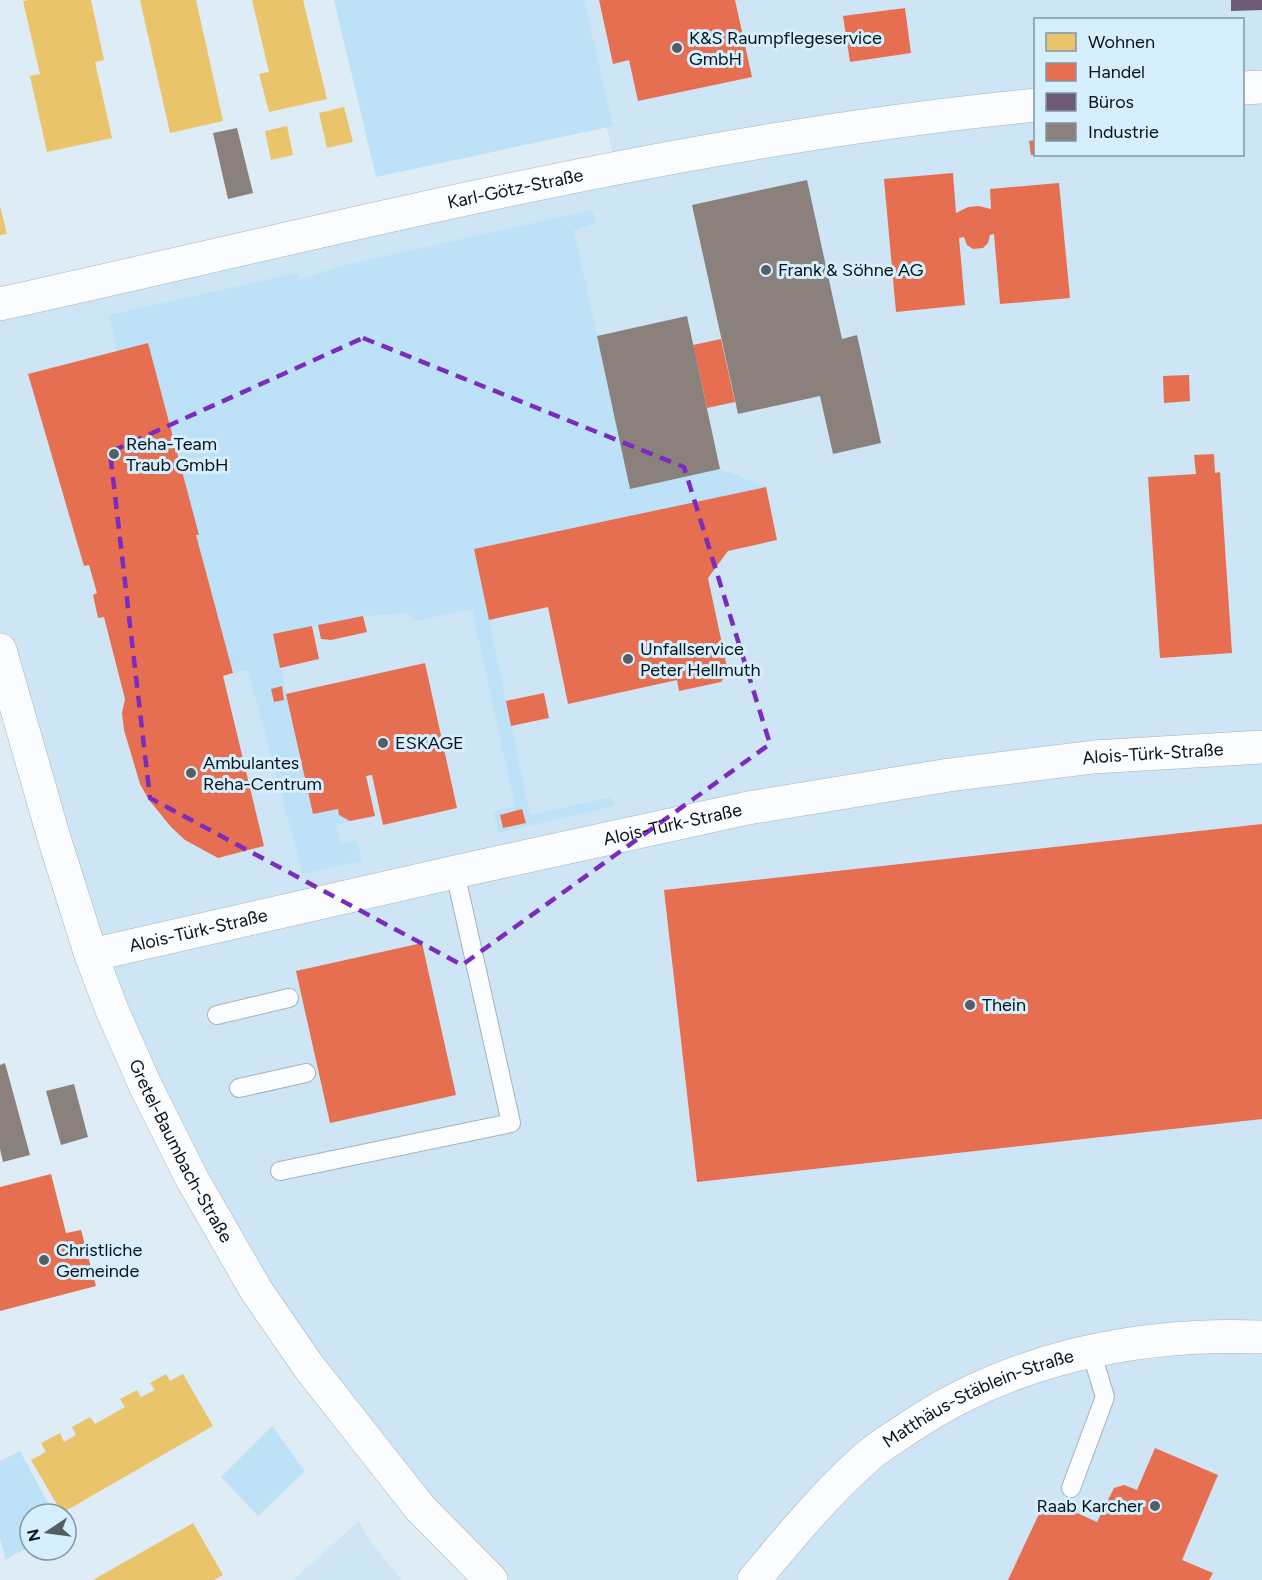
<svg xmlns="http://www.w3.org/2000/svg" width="1262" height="1580" viewBox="0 0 1262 1580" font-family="Figtree,sans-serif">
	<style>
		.built { fill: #cde5f4; fill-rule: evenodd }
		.green { fill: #bde2f8; fill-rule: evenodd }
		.homes { fill: #e9c46a }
		.shops { fill: #e76f51 }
		.offices { fill: #6d597a }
		.industry { fill: #8a817c }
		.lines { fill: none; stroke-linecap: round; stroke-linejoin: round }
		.lane-casing { stroke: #a7b2b8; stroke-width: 20 }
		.street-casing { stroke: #a7b2b8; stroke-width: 34 }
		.lane { stroke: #fafcfe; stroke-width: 18 }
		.street { stroke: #fafcfe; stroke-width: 33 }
		.marked { fill: none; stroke: #7b2cbf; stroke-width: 4.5; stroke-dasharray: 12 8; stroke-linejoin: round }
		.poi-dot { fill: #545e65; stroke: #d5effe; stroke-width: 2 }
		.labels { text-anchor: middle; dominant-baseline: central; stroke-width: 6; stroke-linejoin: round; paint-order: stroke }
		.poi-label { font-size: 18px; fill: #091217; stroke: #d5effe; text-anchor: start }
		.street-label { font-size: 18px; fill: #091217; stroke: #d5effe }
	</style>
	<rect width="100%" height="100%" fill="#deecf5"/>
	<g class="built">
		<path d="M578 0H1262V1580H493L311 1365 162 1114 0 644V305L616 169ZM1036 20H1242V154H1036Z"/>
		<path d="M359 1521 368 1538 401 1580H293Z"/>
	</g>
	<g class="green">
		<path d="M334 0H584L613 126 376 177Z"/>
		<path d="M592 210 596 223 574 230 630 489 720 469 766 487 474 549 530 815 612 797 614 806 498 833 493 812 515 806 472 609 415 621 408 613 363 616 273 634 313 814 338 809 339 815 350 821 336 825 340 844 357 840 362 861 303 874 248 670 233 673 196 535H198L117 351 109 315 297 273 300 279 345 265ZM282 687 284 699 274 702 271 689ZM522 809 525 822 503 828 500 815Z"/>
		<path d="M272 1426 305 1471 258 1516 221 1477Z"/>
		<path d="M20 1451 54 1514H30V1547L11 1556 6 1560 0 1538V1461Z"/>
	</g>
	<g class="homes">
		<path d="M29 0H91L104 60 95 62 112 138 47 152 30 76 40 74 23 1Z"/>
		<path d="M140 0H196L223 121 170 133Z"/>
		<path d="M252 0H303L327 99 269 112 259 74 269 72Z"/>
		<path d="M344 107 353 142 327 148 319 113Z"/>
		<path d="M287 126 293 155 271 160 265 131Z"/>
		<path d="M0 206 7 234 0 235Z"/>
		<path d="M166 1374 170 1381 183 1374 213 1426 62 1513 31 1460 46 1452 41 1443 60 1433 64 1442 76 1435 72 1427 90 1417 95 1424 125 1407 120 1399 137 1390 141 1397 155 1390 150 1383Z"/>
		<path d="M193 1523 223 1575 214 1580H93Z"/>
	</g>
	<g class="shops">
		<path d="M599 0H735L752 77 638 101 629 60 613 64Z"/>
		<path d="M905 8 911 53 850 62 843 16Z"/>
		<path d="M1036 140V155H1031L1029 141Z"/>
		<path d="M953 173 956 213 968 207 979 206 991 209 990 189 1059 183 1070 298 1000 304 994 234 990 235 988 243 983 248 973 249 967 245 964 237 959 238 965 305 896 312 884 179Z"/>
		<path d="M721 339 735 402 707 408 693 345Z"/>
		<path d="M148 343 199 535H196L233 673 223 676 264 846 218 858 185 840 171 827 149 800 140 784 124 730 122 713 125 699 104 617 98 618 93 595 97 593 89 565 84 566 28 374Z"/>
		<path d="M1189 375 1190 401 1164 403 1163 376Z"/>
		<path d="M1214 454 1215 473 1220 472 1232 653 1160 658 1148 477 1196 474 1194 455Z"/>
		<path d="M766 487 777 540 728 551 708 578 728 672 721 682 679 691 677 680 568 704 548 607 489 620 474 549Z"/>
		<path d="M363 616 367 632 331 640 321 639 318 625Z"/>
		<path d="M312 626 319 659 280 668 273 634Z"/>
		<path d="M425 663 457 808 383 825 372 775 366 776 375 816 350 821 339 815 338 809 313 814 286 694Z"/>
		<path d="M282 686 284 700 274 702 271 689Z"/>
		<path d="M544 693 549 718 511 726 506 701Z"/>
		<path d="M522 809 526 823 503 828 500 815Z"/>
		<path d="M1262 824V1119L697 1182 664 890Z"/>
		<path d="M422 943 456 1095 330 1123 296 971Z"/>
		<path d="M51 1174 66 1233 81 1230 96 1286 0 1311V1187Z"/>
		<path d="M1155 1448 1218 1475 1182 1560 1213 1573 1209 1580H1008L1046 1499 1097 1522 1114 1488 1124 1485 1137 1490Z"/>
	</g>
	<path class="offices" d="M1231 0H1262V10L1231 11Z"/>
	<g class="industry">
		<path d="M237 128 253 193 228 199 213 133Z"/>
		<path d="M807 180 842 339 857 335 881 443 833 454 820 396 738 414 692 205Z"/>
		<path d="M687 316 720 469 630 489 597 336Z"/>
		<path d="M5 1063 30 1155 3 1162 0 1149V1065Z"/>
		<path d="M74 1084 88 1137 61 1145 46 1091Z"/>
	</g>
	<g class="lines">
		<g class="lane-casing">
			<g id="lane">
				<path d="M217 1015 289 998"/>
				<path d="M239 1088 306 1073"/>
				<path d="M280 1171 511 1123 455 872"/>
				<path d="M1071 1488 1105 1397 1091 1351"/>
			</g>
		</g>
		<g class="street-casing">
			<g id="street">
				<path d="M1242 88 1262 87"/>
				<path id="s1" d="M0 304C343 228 684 139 1036 105"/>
				<path id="s2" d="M0 650 54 838 91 955 112 1010 146 1087 191 1177 256 1290 309 1367 420 1508 491 1580"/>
				<path id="s3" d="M91 955 455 872 748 808 949 775 1094 757 1262 747"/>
				<path id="s4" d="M754 1580C790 1537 825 1494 867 1457 879 1446 895 1437 908 1428 1012 1358 1137 1332 1262 1337"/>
			</g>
		</g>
		<use href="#lane" class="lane"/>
		<use href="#street" class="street"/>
	</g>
	<path class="marked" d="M363 338 684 467 770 744 462 965 150 798 110 452Z"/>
	<g class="poi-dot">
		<circle cx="677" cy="48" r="6"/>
		<circle cx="766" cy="270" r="6"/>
		<circle cx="114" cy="454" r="6"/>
		<circle cx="628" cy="659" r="6"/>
		<circle cx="383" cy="743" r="6"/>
		<circle cx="191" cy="773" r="6"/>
		<circle cx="970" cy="1005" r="6"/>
		<circle cx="44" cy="1260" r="6"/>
		<circle cx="1155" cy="1506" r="6"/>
	</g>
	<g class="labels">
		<g class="poi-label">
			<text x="689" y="38">K&amp;S Raumpflegeservice<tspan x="689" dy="21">GmbH</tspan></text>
			<text x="778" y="270">Frank &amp; Söhne AG</text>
			<text x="126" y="444">Reha-Team<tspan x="126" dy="21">Traub GmbH</tspan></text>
			<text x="640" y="649">Unfallservice<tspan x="640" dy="21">Peter Hellmuth</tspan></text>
			<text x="395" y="743">ESKAGE</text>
			<text x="203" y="763">Ambulantes<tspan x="203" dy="21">Reha-Centrum</tspan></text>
			<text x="982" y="1005">Thein</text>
			<text x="56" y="1250">Christliche<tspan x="56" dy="21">Gemeinde</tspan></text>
			<text x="1143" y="1506" text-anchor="end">Raab Karcher</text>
		</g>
		<g class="street-label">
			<text stroke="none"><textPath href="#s1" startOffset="528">Karl-Götz-Straße</textPath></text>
			<text stroke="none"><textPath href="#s3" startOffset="1082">Alois-Türk-Straße</textPath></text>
			<text stroke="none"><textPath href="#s3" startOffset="596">Alois-Türk-Straße</textPath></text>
			<text stroke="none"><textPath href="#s3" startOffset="110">Alois-Türk-Straße</textPath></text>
			<text stroke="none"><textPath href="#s2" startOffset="534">Gretel-Baumbach-Straße</textPath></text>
			<text stroke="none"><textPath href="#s4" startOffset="294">Matthäus-Stäblein-Straße</textPath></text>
		</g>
	</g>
	<rect x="1034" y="18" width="210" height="138" fill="#d5effe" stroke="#8397a2" stroke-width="1.5"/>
	<rect x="1046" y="33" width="30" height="18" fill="#e9c46a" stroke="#8397a2" stroke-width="1.5"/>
	<text x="1088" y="48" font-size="18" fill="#091217">Wohnen</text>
	<rect x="1046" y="63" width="30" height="18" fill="#e76f51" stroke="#8397a2" stroke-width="1.5"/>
	<text x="1088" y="78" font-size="18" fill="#091217">Handel</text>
	<rect x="1046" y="93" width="30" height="18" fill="#6d597a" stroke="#8397a2" stroke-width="1.5"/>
	<text x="1088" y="108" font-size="18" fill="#091217">Büros</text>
	<rect x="1046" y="123" width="30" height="18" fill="#8a817c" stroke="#8397a2" stroke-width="1.5"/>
	<text x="1088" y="138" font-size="18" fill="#091217">Industrie</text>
	<g transform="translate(48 1532) rotate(257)"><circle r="28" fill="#d5effe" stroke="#8397a2" stroke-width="1.5"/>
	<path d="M0-4.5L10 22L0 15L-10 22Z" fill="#545e65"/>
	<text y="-9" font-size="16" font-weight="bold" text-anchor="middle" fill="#091217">N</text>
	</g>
</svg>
